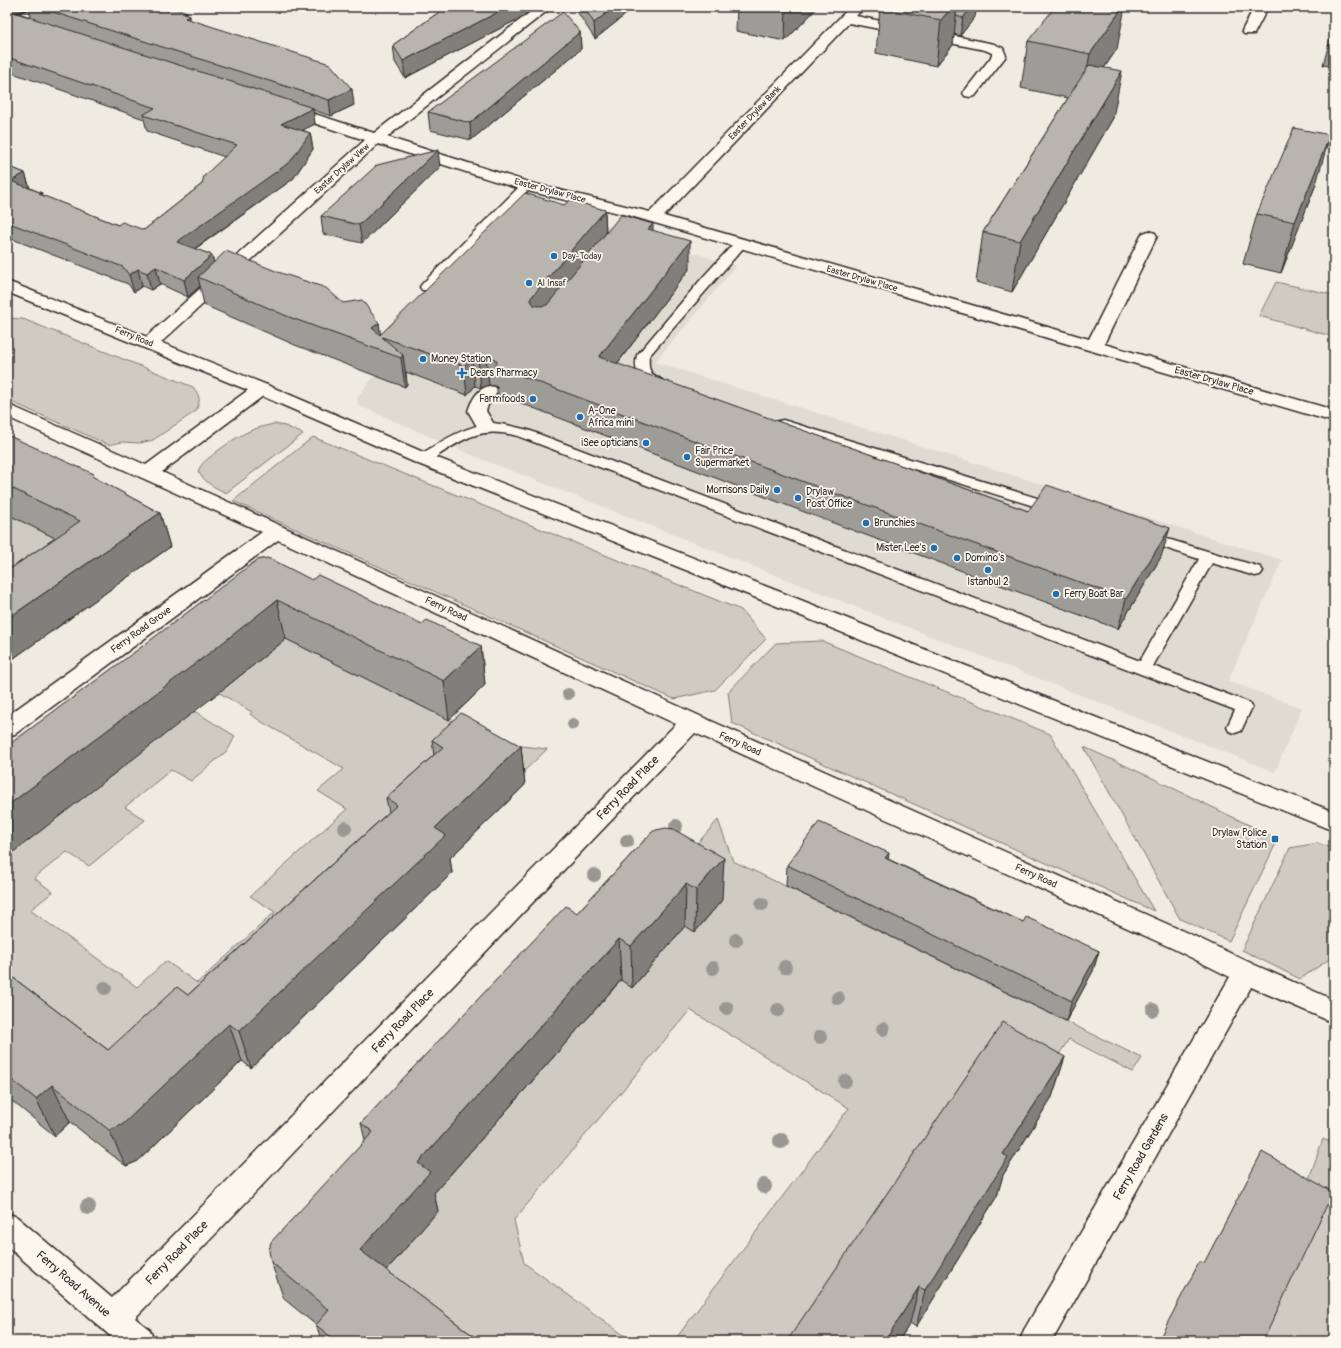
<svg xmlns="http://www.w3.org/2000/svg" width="1341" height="1348" viewBox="0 0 1341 1348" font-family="Pangolin,sans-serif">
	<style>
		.built { fill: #dedbd1 }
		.green { fill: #cecbc2; stroke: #7c7b76 }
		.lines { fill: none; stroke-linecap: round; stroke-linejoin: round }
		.lane-casing { stroke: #2b2b2b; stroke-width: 3 }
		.street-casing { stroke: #2b2b2b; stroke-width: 3 }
		.secondary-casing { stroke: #2b2b2b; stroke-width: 3 }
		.lane { fill: #fbf7ec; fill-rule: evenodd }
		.street { fill: #fbf7ec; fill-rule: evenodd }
		.secondary { fill: #fbf7ec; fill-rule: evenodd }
		.tree { fill: #999791 }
		.wall { fill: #9e9c96; stroke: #2b2b2b; fill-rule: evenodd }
		.shaded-wall { fill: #817f7a; stroke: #2b2b2b }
		.building { fill: #b8b5ae; stroke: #2b2b2b }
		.poi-dot { fill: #1f6fb2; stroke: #fbf7ec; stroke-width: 1.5 }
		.labels { text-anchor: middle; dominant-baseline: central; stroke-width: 3.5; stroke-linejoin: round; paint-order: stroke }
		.far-street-label { font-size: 9px; fill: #2b2b2b; stroke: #fbf7ec }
		.far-poi-label { font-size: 9px; fill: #2b2b2b; stroke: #fbf7ec; text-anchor: start }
		.poi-label { font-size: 10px; fill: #2b2b2b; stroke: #fbf7ec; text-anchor: start }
		.street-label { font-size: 10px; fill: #2b2b2b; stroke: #fbf7ec }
		.near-street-label { font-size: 12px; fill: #2b2b2b; stroke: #fbf7ec }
	</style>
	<rect width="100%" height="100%" fill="#eeebe0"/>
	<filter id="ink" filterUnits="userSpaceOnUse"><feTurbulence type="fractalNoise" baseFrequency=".025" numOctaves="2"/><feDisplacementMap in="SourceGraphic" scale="8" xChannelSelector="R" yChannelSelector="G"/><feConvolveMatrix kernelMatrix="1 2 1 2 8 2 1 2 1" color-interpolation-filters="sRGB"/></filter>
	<g filter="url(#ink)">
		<path class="built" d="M543 205 736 266 655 362 1282 560 1228 681 1302 708 1275 772 479 458 358 405 357 398 384 364Z"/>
		<g class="green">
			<path d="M1276 282 1334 295V337L1259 316Z"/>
			<path d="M7 318 23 319 193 387C200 396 201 400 196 411L153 440 140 443 122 442 109 445 7 400Z"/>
			<path d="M274 424 285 426 303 434 226 493C214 487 205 483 198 471 202 462 208 459 215 453 236 437 248 429 274 424Z"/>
			<path d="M313 437 741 610 766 639 715 690 674 699 233 501Z"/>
			<path d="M7 514 83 551 79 612 52 632 15 610 7 615Z"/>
			<path d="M286 639 497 743 547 749 515 780 124 1087 7 997V857L194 711 235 736 228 750 191 781 171 770 125 807 145 820 89 866 67 852 34 878 53 892 30 910 137 987 166 961 197 983 275 912 250 896 347 809 318 791 344 769 262 722 250 714 252 712 177 668Z"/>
			<path d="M822 641 1050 734 1154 911 732 723 728 692 776 643Z"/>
			<path d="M1084 747 1148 776 1278 839 1229 941 1180 919Z"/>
			<path d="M718 820 733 861 1142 1058 1133 1072 1069 1039 1037 1088 807 1341H682L677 1337 849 1108 690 1010 514 1220 524 1263 632 1341H440L371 1288 438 1211 426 1202 621 980 631 987 673 871Z"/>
			<path d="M1318 843 1334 849V956L1300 979 1242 950 1290 848Z"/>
			<path d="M1323 1139 1334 1144V1341H1258L1300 1204Z"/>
		</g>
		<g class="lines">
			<g class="lane-casing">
				<g id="lane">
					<path d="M526 183 530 184 532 186 530 188 430 290H422L420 287 422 284 522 184Z"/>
					<path d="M740 240 744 241 746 244 744 247 649 356C647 381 658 372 668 386L666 389C655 392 641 382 637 371 635 366 636 360 637 355L703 277 736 241Z"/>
					<path d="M783 420 1060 505 1062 508 1060 511 1055 513 1050 511 778 427 776 424 778 421Z"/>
					<path d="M493 423 507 425 528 430 1140 661 1199 559 1141 540 1139 537 1141 534 1146 532 1151 534 1260 567 1263 571 1260 575 1255 576 1212 563 1153 666 1250 703 1252 707 1241 731 1235 733 1229 731 1227 727 1235 710 518 436C477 425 461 441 428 462L423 463 418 462 416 459 418 456C442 441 464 426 493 423Z"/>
				</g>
			</g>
			<g class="street-casing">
				<g id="street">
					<path d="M43 7H66L64 10 7 24V16Z"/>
					<path d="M537 7H552L387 137 531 183 650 212 850 7H864L856 16 994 44 1003 48 1006 56 975 96 970 97 965 96 963 93 992 56V53L985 50 849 23 664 216 1089 339 1141 236 1143 233 1149 231 1155 233 1157 236 1104 344 1334 410V422L631 216 520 189 378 144 156 347 150 348 144 347 141 343 144 339 365 140 280 112 278 109 280 106 285 105 290 106 374 133Z"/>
					<path d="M1254 7H1268L1254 34H1244L1242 31Z"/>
					<path d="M261 384 267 385 270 389 267 393 162 472 700 716 1192 935 1255 965 1334 1000V1023L1251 987 1052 1341H1020L1024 1330 1230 977 1174 949 695 733 135 1318 150 1330 154 1341H116L7 1246V1213L17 1217 112 1298 676 724 278 540 15 734 7 736V716L262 532 7 417V404L146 465 255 385Z"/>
					<path d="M489 386 495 387 498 391 488 405 486 411 495 426 493 430 486 432 479 430 468 411C471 401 478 388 489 386Z"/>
				</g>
			</g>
			<g class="secondary-casing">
				<path id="secondary" d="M7 281 267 385 430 455 788 595 1334 812V831L774 605 416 463 255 393 7 292Z"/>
			</g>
			<use href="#lane" class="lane"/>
			<use href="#street" class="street"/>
			<use href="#secondary" class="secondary"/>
		</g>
		<g class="tree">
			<circle cx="568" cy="694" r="6"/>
			<circle cx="573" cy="724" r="6"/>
			<circle cx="676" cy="826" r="7"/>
			<circle cx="345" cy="828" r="7"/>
			<circle cx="627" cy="841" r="7"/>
			<circle cx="594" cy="875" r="7"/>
			<circle cx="762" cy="904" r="7"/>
			<circle cx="736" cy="940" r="7"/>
			<circle cx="785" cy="967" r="7"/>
			<circle cx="713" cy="968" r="7"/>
			<circle cx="105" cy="988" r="7"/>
			<circle cx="838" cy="998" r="7"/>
			<circle cx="727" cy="1008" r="7"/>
			<circle cx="778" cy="1010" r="7"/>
			<circle cx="1153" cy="1010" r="7"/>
			<circle cx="883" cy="1029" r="7"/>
			<circle cx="820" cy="1037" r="7"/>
			<circle cx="845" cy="1081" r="7"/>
			<circle cx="781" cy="1141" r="8"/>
			<circle cx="764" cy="1186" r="8"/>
			<circle cx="88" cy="1207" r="8"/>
		</g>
		<g class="wall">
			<path d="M7 7H171L187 12V15L190 16V20L354 105 331 116 313 110 315 124 302 130 310 133 313 149 293 179 195 249 212 255 214 263 343 303 379 323 380 335 564 205 605 210 606 234 653 230 690 268 617 364 1028 511 1161 557 1118 629 820 518 497 394V387L495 386 489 385 481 388 475 386 467 395 406 372 407 384 405 387 295 345 204 305 200 286 188 297 160 284 151 290 142 286 134 292 128 284 7 237V166L25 173 30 188 42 193 43 196 118 225 144 230 202 184 225 157 147 131 144 119 7 71ZM29 9 31 17 16 12Z"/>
			<path d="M446 7H535L522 17 405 78 395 62 393 45Z"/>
			<path d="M574 7H635L595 39Z"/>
			<path d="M737 7H818L785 41 736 31Z"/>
			<path d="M880 8 975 17 960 36 954 34 953 45 936 66 876 53Z"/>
			<path d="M1334 25V67L1323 65Z"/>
			<path d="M580 32 581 49 471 140 430 130 428 112Z"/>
			<path d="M1028 41 1117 49 1104 68 1113 118 1012 292 976 282 983 232 1068 98 1021 88Z"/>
			<path d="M440 167 362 243 323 234 321 216Z"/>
			<path d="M1316 184 1281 273 1243 264 1257 214Z"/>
			<path d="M7 435 95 478 160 513 170 547 7 663V571L55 538 7 514Z"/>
			<path d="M312 580 422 624 481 646 485 685 449 720 286 639 226 687 7 746Z"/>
			<path d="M432 740 521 746 525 785 450 858 452 873 251 1068 242 1061 138 1161 126 1166 70 1122 55 1136 7 1097V973L108 1050 188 995 389 812 386 798 434 755Z"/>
			<path d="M652 832 722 900 695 932 685 926 632 988 621 980 434 1193 438 1211 386 1270 480 1341H322L316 1325 284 1299 271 1262 365 1140 361 1123 577 913Z"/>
			<path d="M888 859 1023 922 1099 951 1093 971 1066 1021 786 886 787 865Z"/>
			<path d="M1065 1057 1052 1097 1003 1175 997 1196 916 1327 910 1323 899 1341H787Z"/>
			<path d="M1334 1128V1144L1329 1142Z"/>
		</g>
		<g class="shaded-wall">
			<path d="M7 7H28L29 9 7 15Z"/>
			<path d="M508 7H535L522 17 405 78 403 61Z"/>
			<path d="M614 7H635L595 39 594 23Z"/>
			<path d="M786 7H818L785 41Z"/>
			<path d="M952 7H957L953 45 936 66 941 20Z"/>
			<path d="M971 7H977L975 17 960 36 963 18Z"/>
			<path d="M1123 7H1125L1117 49 1081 101 1090 54Z"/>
			<path d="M187 12 188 17 190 16 193 31 188 33 184 14Z"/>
			<path d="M580 32 581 49 471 140 470 123Z"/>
			<path d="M1122 71 1113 118 1012 292 1020 241Z"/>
			<path d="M352 89 354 105 331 116 329 100Z"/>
			<path d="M313 108 315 124 283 140 281 124Z"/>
			<path d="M310 133 313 149 293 179 181 258 177 242Z"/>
			<path d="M1330 135 1316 184 1281 273 1295 222Z"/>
			<path d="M438 150 440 167 362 243 359 225Z"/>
			<path d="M25 173 30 190 11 181Z"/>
			<path d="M605 210 606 238 532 327 530 299Z"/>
			<path d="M653 224V251L648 229Z"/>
			<path d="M690 241V268L600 386 599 357Z"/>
			<path d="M212 255 216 272 198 277 200 286 188 297 184 280Z"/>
			<path d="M156 267 160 284 151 290 147 273Z"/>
			<path d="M138 269 142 286 134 292 129 275Z"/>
			<path d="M379 323 383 352 372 328Z"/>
			<path d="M403 355 407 384 405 387 401 358Z"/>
			<path d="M486 356 489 385 481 388 478 360Z"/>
			<path d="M472 357 475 386 467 395 464 366Z"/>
			<path d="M160 513 170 547 7 663V619Z"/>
			<path d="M1170 528 1161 557 1118 629 1126 599Z"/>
			<path d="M277 600 286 639 226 687 7 857V806Z"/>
			<path d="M481 646 485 685 449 720 444 681Z"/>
			<path d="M521 746 525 785 450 858 452 873 251 1068 239 1031 435 828Z"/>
			<path d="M889 853 886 874 885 858Z"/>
			<path d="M724 858 722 900 695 932 696 890Z"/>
			<path d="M686 884 685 926 632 988 631 946Z"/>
			<path d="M619 939 621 980 434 1193 438 1211 371 1288 360 1250 418 1163Z"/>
			<path d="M1099 951 1093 971 1066 1021 1072 1001Z"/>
			<path d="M229 1024 242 1061 138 1161 126 1166 109 1130Z"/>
			<path d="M1065 1057 1052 1097 1003 1175 997 1196 916 1327 925 1290 1003 1154Z"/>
			<path d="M52 1085 70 1122 55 1136 36 1099Z"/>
			<path d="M919 1287 910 1323 899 1341H885Z"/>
		</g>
		<g class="building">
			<path d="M37 7H171L187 12 184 14 190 16 185 18 330 64 352 89 329 100Z"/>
			<path d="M446 7H508L403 61 393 45Z"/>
			<path d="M584 7H614L594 23Z"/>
			<path d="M881 7H952L941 20 880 8Z"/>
			<path d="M957 7H971L963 18 956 16Z"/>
			<path d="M1055 7H1123L1090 54 1028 41Z"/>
			<path d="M7 10 313 108 281 124 310 133 290 162 177 242 212 255 184 280 156 267 147 273 138 269 129 275 123 267 7 222V166L25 173 11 181 42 193 39 194 118 225 122 222 144 230 202 184 204 176 237 145 143 115 155 108 7 57Z"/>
			<path d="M563 12 580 32 470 123 428 112Z"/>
			<path d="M1089 65 1122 71 1020 241 983 232Z"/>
			<path d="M1294 128 1330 135 1295 222 1257 214Z"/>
			<path d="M438 150 359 225 321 216 377 165Z"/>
			<path d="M525 193 564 205 570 200 605 210V212L602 214 530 299 534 305 540 306 547 305 616 221 618 218 622 215 653 224 648 229 690 241 599 357 1028 511 1047 485 1170 528 1126 599 823 489 495 366 497 362 493 357 486 356 478 360 472 357 464 366 382 337 403 355 401 358 289 317 198 277 226 251 278 272 326 288 343 303 362 300 379 323 372 328 380 335Z"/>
			<path d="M7 435 94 474 92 476 160 513 7 619V571L80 521 7 486Z"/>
			<path d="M267 558 273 560 312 580 318 575 422 624 427 620 481 646 444 681 277 600 216 648 7 806V746L140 648 257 560Z"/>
			<path d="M461 713 521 746 435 828 446 835 239 1031 229 1024 122 1125 109 1130 52 1085 36 1099 7 1076V973L108 1050 177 987 188 995 397 805 386 798 443 747 432 740Z"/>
			<path d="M819 822 889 853 885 858 966 896 1023 922 1026 917 1099 951 1072 1001 787 865Z"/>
			<path d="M666 828 673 829 724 858 696 890 686 884 631 946 619 939 418 1163 430 1172 360 1250 480 1341H336L316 1325 329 1310 271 1262 269 1251 271 1242 373 1132 361 1123 566 906 577 913 652 832 656 830Z"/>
			<path d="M1003 1022 1065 1057 1003 1154 1008 1157 925 1290 919 1287 885 1341H787Z"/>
			<path d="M1262 1152 1333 1192 1263 1341H1158L1200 1261 1204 1263Z"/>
		</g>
	</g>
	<g class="poi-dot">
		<circle cx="554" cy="256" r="4"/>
		<circle cx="529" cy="283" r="4"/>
		<circle cx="423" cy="359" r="4"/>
		<path d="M460 367h4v4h4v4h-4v4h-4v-4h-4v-4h4z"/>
		<circle cx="533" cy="399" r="4"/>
		<circle cx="580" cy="417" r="4"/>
		<circle cx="646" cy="443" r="4"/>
		<circle cx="687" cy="457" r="4"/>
		<circle cx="777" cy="490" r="4"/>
		<circle cx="798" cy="498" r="4"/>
		<circle cx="866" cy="523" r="4"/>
		<circle cx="934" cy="548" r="4"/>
		<circle cx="957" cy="558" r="4"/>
		<circle cx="988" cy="570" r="4"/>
		<circle cx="1056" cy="594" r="4"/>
		<rect x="1271" y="835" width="8" height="8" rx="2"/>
	</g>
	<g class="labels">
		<g class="far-street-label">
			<text transform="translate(755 113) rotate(-46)">Easter Drylaw Bank</text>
			<text transform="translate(342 169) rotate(-42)">Easter Drylaw View</text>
			<text transform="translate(550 191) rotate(15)">Easter Drylaw Place</text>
			<text transform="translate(862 279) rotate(16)">Easter Drylaw Place</text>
			<text transform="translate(134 337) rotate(22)">Ferry Road</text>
		</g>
		<g class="far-poi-label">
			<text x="562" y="256">Day-Today</text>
			<text x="537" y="283">Al Insaf</text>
		</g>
		<g class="poi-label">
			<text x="431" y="359">Money Station</text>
			<text x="470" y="373">Dears Pharmacy</text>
			<text x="525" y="399" text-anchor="end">Farmfoods</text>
			<text x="588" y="411">A-One<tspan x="588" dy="12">Africa mini</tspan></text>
			<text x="638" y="443" text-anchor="end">iSee opticians</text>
			<text x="695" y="451">Fair Price<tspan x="695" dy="12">Supermarket</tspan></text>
			<text x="769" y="490" text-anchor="end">Morrisons Daily</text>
			<text x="806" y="492">Drylaw<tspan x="806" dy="12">Post Office</tspan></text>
			<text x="874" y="523">Brunchies</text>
			<text x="926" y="548" text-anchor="end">Mister Lee's</text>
			<text x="965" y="558">Domino's</text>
			<text x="988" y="582" text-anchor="middle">Istanbul 2</text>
			<text x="1064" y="594">Ferry Boat Bar</text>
			<text x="1267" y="833" text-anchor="end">Drylaw Police<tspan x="1267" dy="12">Station</tspan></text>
		</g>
		<g class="street-label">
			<text transform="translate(1214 381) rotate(16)">Easter Drylaw Place</text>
			<text transform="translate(446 609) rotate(25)">Ferry Road</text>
			<text transform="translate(141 630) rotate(-36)">Ferry Road Grove</text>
			<text transform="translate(740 744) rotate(24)">Ferry Road</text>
			<text transform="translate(1036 876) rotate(24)">Ferry Road</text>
		</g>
		<g class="near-street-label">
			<text transform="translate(628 788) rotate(-46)">Ferry Road Place</text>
			<text transform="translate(403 1021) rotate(-46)">Ferry Road Place</text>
			<text transform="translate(1141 1157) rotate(-60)">Ferry Road Gardens</text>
			<text transform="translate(177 1253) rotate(-46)">Ferry Road Place</text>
			<text transform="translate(73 1284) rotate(41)">Ferry Road Avenue</text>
		</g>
	</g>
	<rect width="1341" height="1348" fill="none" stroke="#fbf7ec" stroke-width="24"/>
	<rect x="12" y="12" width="1317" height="1324" fill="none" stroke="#2b2b2b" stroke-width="1.5" filter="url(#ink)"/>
</svg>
